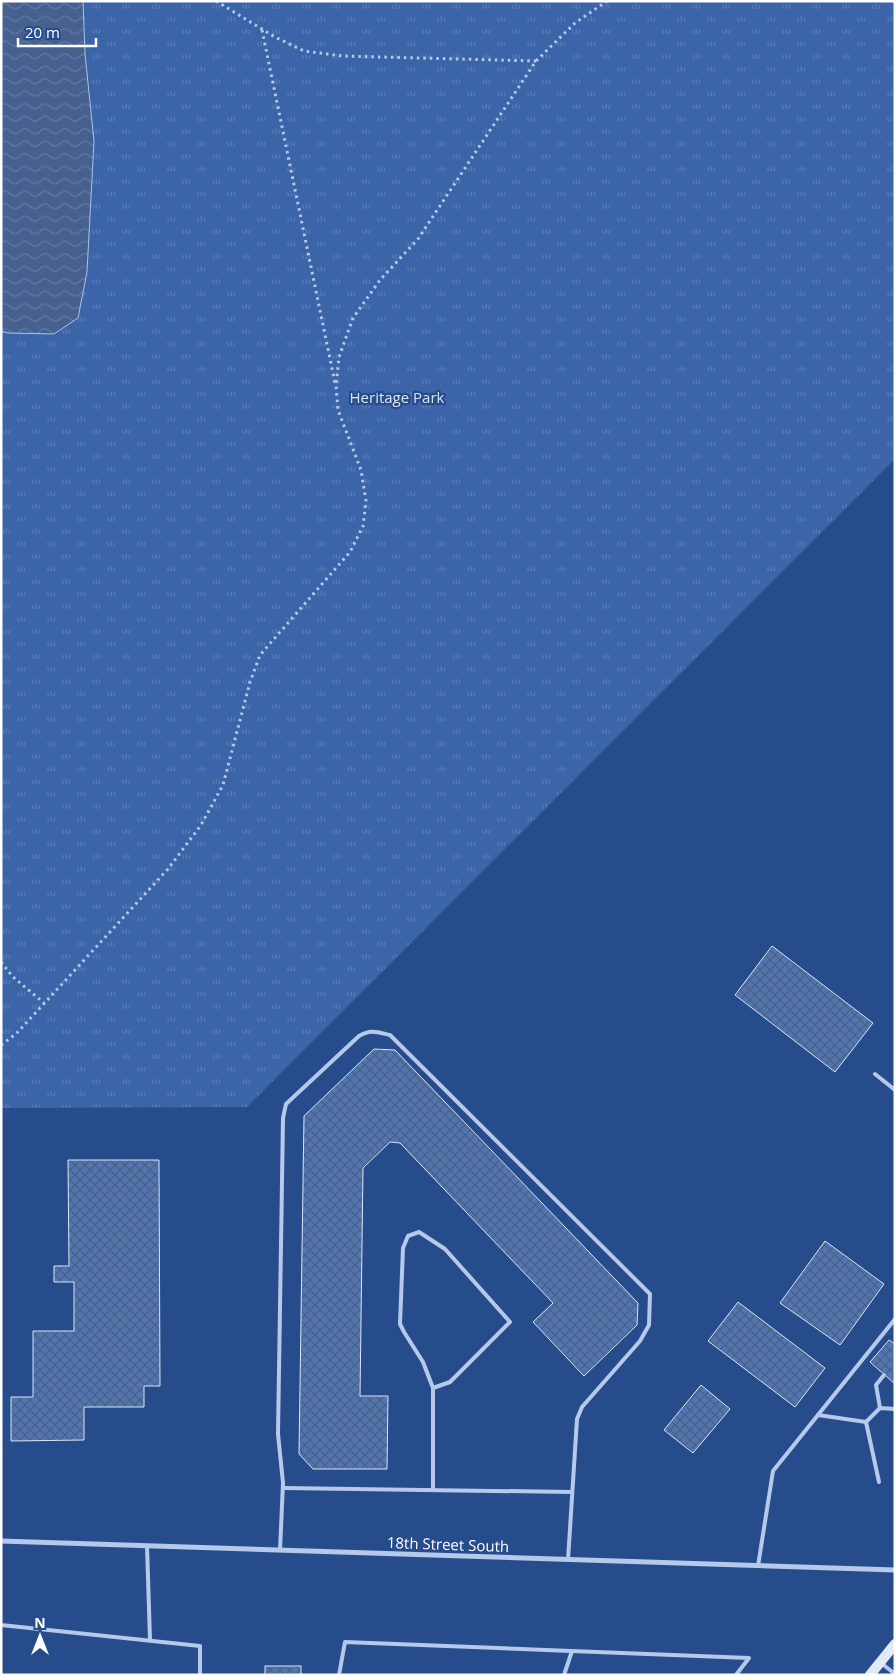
<svg xmlns="http://www.w3.org/2000/svg" width="896" height="1676" viewBox="0 0 896 1676" font-family="'Open Sans',sans-serif">
	<style>
		.park { fill: url(#park-tufts) }
		.water { fill: url(#water-waves); stroke: #aac3ea }
		.building { fill: url(#building-cross-hatch); stroke: #d9e5f8 }
		.lines { fill: none; stroke-linecap: round; stroke-linejoin: round }
		.path { stroke: #b5c9ea; stroke-width: 3; stroke-dasharray: 2.5 4; stroke-linecap: butt }
		.service { stroke: #b5c9ea; stroke-width: 4 }
		.minor { stroke: #b5c9ea; stroke-width: 5 }
		.secondary { stroke: #e0e9f8; stroke-width: 10 }
		.labels { text-anchor: middle; dominant-baseline: central; stroke-width: 4.5; stroke-linejoin: round; paint-order: stroke }
		.park-label { font-size: 15px; fill: #d9e5f8; stroke: #274c8b }
		.street-label { font-size: 15px; fill: #fff; stroke: #274c8b }
	</style>
	<defs>
		<pattern id="park-tufts" width="24" height="20" patternUnits="userSpaceOnUse" patternTransform="scale(1.25)"><rect width="24" height="20" fill="#3b65a8"/><path d="M3 7l-1-3M5 7V3M7 7l1-3M15 17l-1-3M17 17v-4M19 17l1-3" fill="none" stroke="#587cb5"/></pattern>
		<pattern id="water-waves" width="16" height="10" patternUnits="userSpaceOnUse" patternTransform="scale(1.25)"><rect width="16" height="10" fill="#46618f"/><path d="M0 5q4-4 8 0t8 0" fill="none" stroke="#6279a0"/></pattern>
		<pattern id="building-cross-hatch" width="8" height="8" patternUnits="userSpaceOnUse" patternTransform="scale(1.25)"><rect width="8" height="8" fill="#4f75b2"/><path d="M0 0l8 8M0 8l8-8" fill="none" stroke="#4e607f"/></pattern>
	</defs>
	<rect width="100%" height="100%" fill="#274c8b"/>
	<path class="park" d="M1 1H895L894 460 247 1107 1 1108Z"/>
	<path class="water" d="M1 1H83L85 54 94 141 87 272 78 318 54 334 8 333 1 331Z"/>
	<g class="building">
		<path d="M772 946 873 1023 835 1072 735 995Z"/>
		<path d="M374 1049 395 1050 638 1303 637 1325 584 1376 533 1322 553 1303 400 1143 390 1142 363 1168 360 1396H388L387 1469H313L299 1454 304 1116Z"/>
		<path d="M68 1160H159L160 1386H144V1407H84V1440L11 1441V1397H33V1331H74V1282H54V1266H69Z"/>
		<path d="M825 1241 884 1284 840 1345 780 1303Z"/>
		<path d="M738 1302 825 1368 795 1407 708 1341Z"/>
		<path d="M889 1340 895 1344V1384L870 1362Z"/>
		<path d="M701 1385 730 1409 693 1453 664 1430Z"/>
		<rect x="265" y="1666" width="36" height="9"/>
	</g>
	<g class="lines">
		<g class="path">
			<path d="M216 1 275 37 304 51 343 56 536 61"/>
			<path d="M262 30 335 383"/>
			<path d="M1 962 13 977 44 1003"/>
			<path d="M1 1045 16 1034 168 869 201 825 223 785 250 682 260 655 350 552 363 526 366 501 361 470 338 410 336 386 339 357 353 318 380 280 418 239 536 61 575 23 607 1"/>
		</g>
		<g class="service">
			<path d="M875 1074 895 1090"/>
			<path d="M880 1408 876 1385 884 1375"/>
			<path d="M818 1415 866 1422 880 1408 895 1409"/>
			<path d="M866 1422 879 1482"/>
			<path d="M283 1488 572 1492"/>
			<path d="M433 1490V1388L423 1362 404 1332 400 1324 403 1248 408 1236 419 1232 445 1249 510 1322 450 1382 433 1388"/>
			<path d="M147 1546 150 1640"/>
			<path d="M280 1550 283 1483 278 1434 283 1118 286 1104 359 1036C371 1029 377 1032 390 1035L650 1294 649 1325 640 1341 582 1407 577 1419 568 1560"/>
			<path d="M758 1566 773 1471 895 1319"/>
			<path d="M1 1625 200 1646V1675"/>
			<path d="M881 1663 895 1674"/>
			<path d="M339 1675 345 1642 749 1658 736 1675"/>
			<path d="M564 1675 572 1651"/>
		</g>
		<path class="minor" d="M1 1541 895 1570"/>
		<path class="secondary" d="M870 1675 895 1644"/>
	</g>
	<g class="labels">
		<g class="park-label">
			<text x="397" y="397">Heritage Park</text>
		</g>
		<g class="street-label">
			<text transform="translate(448 1544) rotate(2)">18th Street South</text>
		</g>
	</g>
	<rect width="896" height="1676" fill="none" stroke="#ffffff" stroke-width="5"/>
	<g transform="translate(40 1636)" stroke="#274c8b" stroke-width="4" paint-order="stroke">
	<path d="M0-4L9 19L0 12L-9 19Z" fill="#ffffff"/>
	<text y="-8" font-size="14" font-weight="bold" text-anchor="middle" fill="#ffffff">N</text>
	</g>
	<path d="M18 38v8h78v-8" fill="none" stroke="#ffffff" stroke-width="2.5"/>
	<text x="25" y="38" font-size="15" fill="#ffffff" stroke="#274c8b" stroke-width="4" paint-order="stroke">20 m</text>
</svg>
